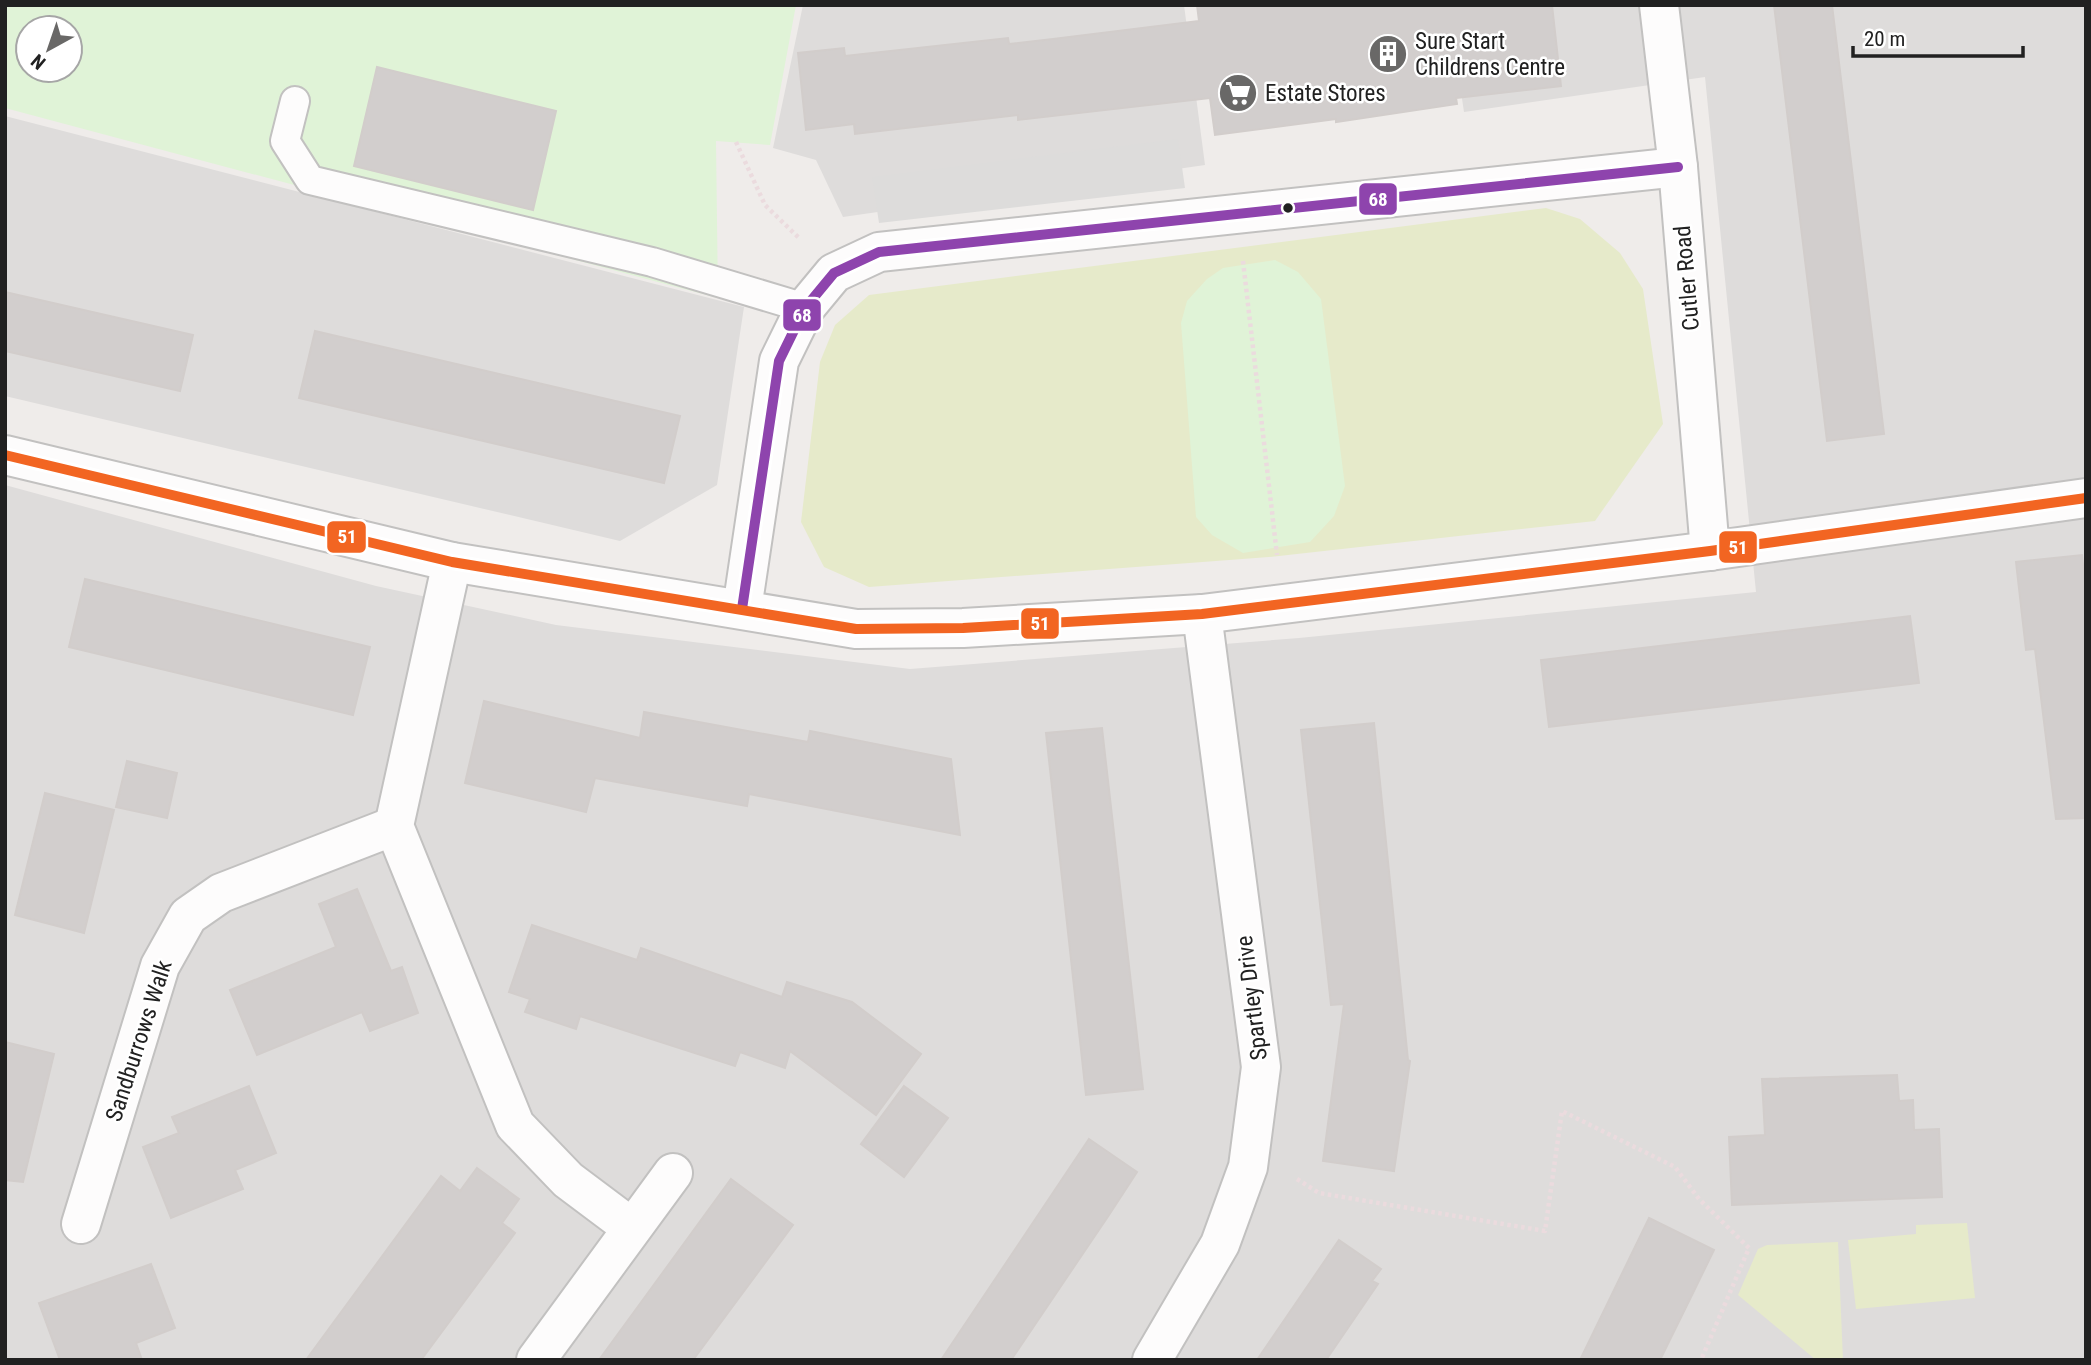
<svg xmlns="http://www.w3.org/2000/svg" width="2091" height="1365" viewBox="0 0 2091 1365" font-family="'Roboto Condensed',sans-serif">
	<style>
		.residential { fill: #dedcdb }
		.religious { fill: #dddcdb }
		.grass { fill: #e6eaca }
		.park { fill: #e0f3d7; fill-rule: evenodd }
		.building { fill: #d2cecd; stroke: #d2cdcb; stroke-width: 2 }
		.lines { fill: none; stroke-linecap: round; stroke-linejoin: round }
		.service-casing { stroke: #c2c1c0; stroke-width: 32 }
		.minor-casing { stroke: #c2c1c0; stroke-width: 42 }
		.path { stroke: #ebdbde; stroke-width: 4.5; stroke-dasharray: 3.5 3.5; stroke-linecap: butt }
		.service { stroke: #fdfcfc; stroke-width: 28 }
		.minor { stroke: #fdfcfc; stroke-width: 38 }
		.bus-1-casing { stroke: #fff; stroke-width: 16 }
		.bus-2-casing { stroke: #fff; stroke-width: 16 }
		.bus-1 { stroke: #8e44ad; stroke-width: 10 }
		.bus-2 { stroke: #f26522; stroke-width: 10 }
		.bus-dot { fill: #212121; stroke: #fff; stroke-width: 2.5 }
		.labels { text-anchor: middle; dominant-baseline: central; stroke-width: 5; stroke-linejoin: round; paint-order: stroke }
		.poi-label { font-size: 23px; fill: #212121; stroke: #fff; text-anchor: start }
		.street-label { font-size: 23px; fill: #212121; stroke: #fff }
		.line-badge { stroke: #fff; stroke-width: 2.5 }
		.badge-label { font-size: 19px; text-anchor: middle; font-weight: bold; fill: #fff }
	</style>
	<rect width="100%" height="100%" fill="#efecea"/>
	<g class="residential">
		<path d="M803 5H1184L1205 165 843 217 816 160 773 148Z"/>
		<path d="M1448 5H2086V1360H5V485L376 586 556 625 910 669 1299 638 1756 592 1705 77 1464 112Z"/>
		<path d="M5 116 744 307 717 485 620 541 5 396Z"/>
	</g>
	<path class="religious" d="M1178 139 1185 188 879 223 872 177Z"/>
	<g class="grass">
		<path d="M1546 208 1580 219 1620 253 1643 289 1663 424 1595 521 1269 557 869 587 824 567 801 522 820 362 835 325 869 295Z"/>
		<path d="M1967 1223 1975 1298 1856 1309 1848 1240 1916 1234V1225Z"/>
		<path d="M1838 1242 1843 1360H1816L1738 1295 1758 1249 1767 1245Z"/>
	</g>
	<g class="park">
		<path d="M5 5H796L770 145 716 141 718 298 5 108ZM28 28H70V70H28Z"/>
		<path d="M1275 260 1298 272 1321 299 1345 486 1334 516 1310 542 1243 553 1212 535 1196 517 1181 323 1187 301 1207 279 1223 268Z"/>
	</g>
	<g class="building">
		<path d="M1197 5H1552L1561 86 1456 98 1457 104 1336 122V119L1215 135 1210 98 1018 120V115L855 134 854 124 806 130 798 53 844 48 845 56 1008 38 1009 44 1053 39 1199 21Z"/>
		<path d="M1774 5H1832L1884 434 1827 441Z"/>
		<path d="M377 67 556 111 533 210 354 166Z"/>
		<path d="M5 292 193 335 180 391 5 351Z"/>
		<path d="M315 331 680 416 664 483 299 398Z"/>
		<path d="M2082 555 2086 592V818L2056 819 2035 649 2026 650 2016 562Z"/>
		<path d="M85 579 370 647 353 715 69 647Z"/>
		<path d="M1910 616 1919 683 1549 727 1541 660Z"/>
		<path d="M484 701 640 738 644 712 808 742 810 731 951 759 960 835 749 794 747 806 595 778 586 812 465 783Z"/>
		<path d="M1374 723 1408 1060 1410 1061 1394 1171 1323 1161 1344 1004 1331 1005 1301 730Z"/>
		<path d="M1102 728 1143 1089 1086 1095 1046 733Z"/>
		<path d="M127 761 177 773 167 818 116 807Z"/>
		<path d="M45 793 114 810 84 933 15 915Z"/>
		<path d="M357 889 391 971 402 967 418 1013 370 1031 362 1012 257 1055 230 990 336 947 319 904Z"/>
		<path d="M532 925 637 960 641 948 782 997 787 982 852 1002 921 1054 876 1115 790 1051 785 1068 740 1052 735 1066 580 1016 576 1029 525 1012 530 999 509 992Z"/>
		<path d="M5 1042 54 1054 23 1182 5 1180Z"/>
		<path d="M1897 1075 1899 1101 1913 1100 1914 1130 1939 1129 1942 1197 1732 1205 1729 1137 1765 1135 1762 1079Z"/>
		<path d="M249 1086 276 1153 235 1170 243 1189 171 1218 143 1147 179 1133 172 1117Z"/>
		<path d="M904 1086 948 1118 904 1177 861 1144Z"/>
		<path d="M1089 1139 1137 1172 1109 1215 1011 1360H941Z"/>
		<path d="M477 1168 519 1199 502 1223 515 1233 421 1360H306L441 1176 460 1191Z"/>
		<path d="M731 1179 793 1225 693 1360H599Z"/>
		<path d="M1649 1218 1714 1250 1691 1297 1660 1360H1580Z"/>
		<path d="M1339 1240 1381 1269 1372 1281 1378 1284 1326 1360H1257Z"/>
		<path d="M151 1264 175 1328 136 1343 142 1360H60L39 1303Z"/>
	</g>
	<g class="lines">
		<g class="service-casing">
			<path id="service" d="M295 101 285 141 310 180 652 262 805 308"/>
		</g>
		<g class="minor-casing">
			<g id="minor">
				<path d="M1659 5 1678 167 1710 551"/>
				<path d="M5 455 452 562 856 629 963 628 1202 614 1710 551 2086 498"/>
				<path d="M452 562 394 826 515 1125 568 1180 632 1228"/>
				<path d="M742 609 779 361 805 308 834 273 879 252 1678 167"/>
				<path d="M81 1224 160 966 188 916 221 893 394 826"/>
				<path d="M536 1360 673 1173"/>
				<path d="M1152 1360 1220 1244 1248 1167 1261 1067 1202 614"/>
			</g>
		</g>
		<g class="path">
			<path d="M736 142 765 205 799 238"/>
			<path d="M1243 261 1277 555"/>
			<path d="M1297 1179 1319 1193 1545 1231 1562 1111 1675 1167 1699 1199 1749 1248 1701 1360"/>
		</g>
		<use href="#service" class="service"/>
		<use href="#minor" class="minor"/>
		<g class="bus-1-casing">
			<path id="bus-1" d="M742 609 779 361 805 308 834 273 879 252 1678 167"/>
		</g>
		<g class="bus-2-casing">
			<path id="bus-2" d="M5 455 452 562 856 629 963 628 1202 614 1710 551 2086 498"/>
		</g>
		<use href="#bus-1" class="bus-1"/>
		<use href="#bus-2" class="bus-2"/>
	</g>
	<defs>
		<g id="building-disc" transform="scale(2.0125)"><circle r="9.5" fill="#696867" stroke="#fff"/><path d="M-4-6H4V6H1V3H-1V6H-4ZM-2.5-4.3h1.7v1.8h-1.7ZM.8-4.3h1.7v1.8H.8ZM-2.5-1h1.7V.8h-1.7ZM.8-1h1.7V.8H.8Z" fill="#fff"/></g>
		<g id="supermarket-disc" transform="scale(2.0125)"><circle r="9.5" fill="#696867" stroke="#fff"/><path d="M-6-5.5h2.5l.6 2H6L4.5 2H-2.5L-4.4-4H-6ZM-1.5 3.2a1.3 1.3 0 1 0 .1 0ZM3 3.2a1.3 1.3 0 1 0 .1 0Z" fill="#fff"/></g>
	</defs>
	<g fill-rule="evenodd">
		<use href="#building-disc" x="1388" y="54"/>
		<use href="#supermarket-disc" x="1238" y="93"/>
	</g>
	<circle class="bus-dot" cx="1288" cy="208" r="6"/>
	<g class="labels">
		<g class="poi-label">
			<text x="1415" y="41">Sure Start<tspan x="1415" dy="26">Childrens Centre</tspan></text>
			<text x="1265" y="93">Estate Stores</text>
		</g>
		<g class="street-label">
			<text transform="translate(1687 278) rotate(-95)">Cutler Road</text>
			<text transform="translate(1252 998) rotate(-97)">Spartley Drive</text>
			<text transform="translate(139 1041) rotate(-72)">Sandburrows Walk</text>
		</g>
	</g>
	<g class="line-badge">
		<rect x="1358" y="182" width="40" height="34" rx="7" fill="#8e44ad"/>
		<rect x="782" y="298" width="40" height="34" rx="7" fill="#8e44ad"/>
		<rect x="326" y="520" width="41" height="34" rx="7" fill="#f26522"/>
		<rect x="1718" y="530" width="40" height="34" rx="7" fill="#f26522"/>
		<rect x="1020" y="607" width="40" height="33" rx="7" fill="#f26522"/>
	</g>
	<g class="badge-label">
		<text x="1378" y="206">68</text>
		<text x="802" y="322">68</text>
		<text x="347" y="543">51</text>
		<text x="1738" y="554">51</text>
		<text x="1040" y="630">51</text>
	</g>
	<rect width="2091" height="1365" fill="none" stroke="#212121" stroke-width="14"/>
	<g transform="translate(49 49) rotate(220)"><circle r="33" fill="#ffffff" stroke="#a6a6a6" stroke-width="2"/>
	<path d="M0-5L12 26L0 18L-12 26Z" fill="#696867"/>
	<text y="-10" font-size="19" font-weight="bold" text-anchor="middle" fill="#212121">N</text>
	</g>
	<path d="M1853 46v10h170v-10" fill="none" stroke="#212121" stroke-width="3.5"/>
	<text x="1864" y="46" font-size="21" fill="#212121" stroke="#ffffff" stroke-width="5" paint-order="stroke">20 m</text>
</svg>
